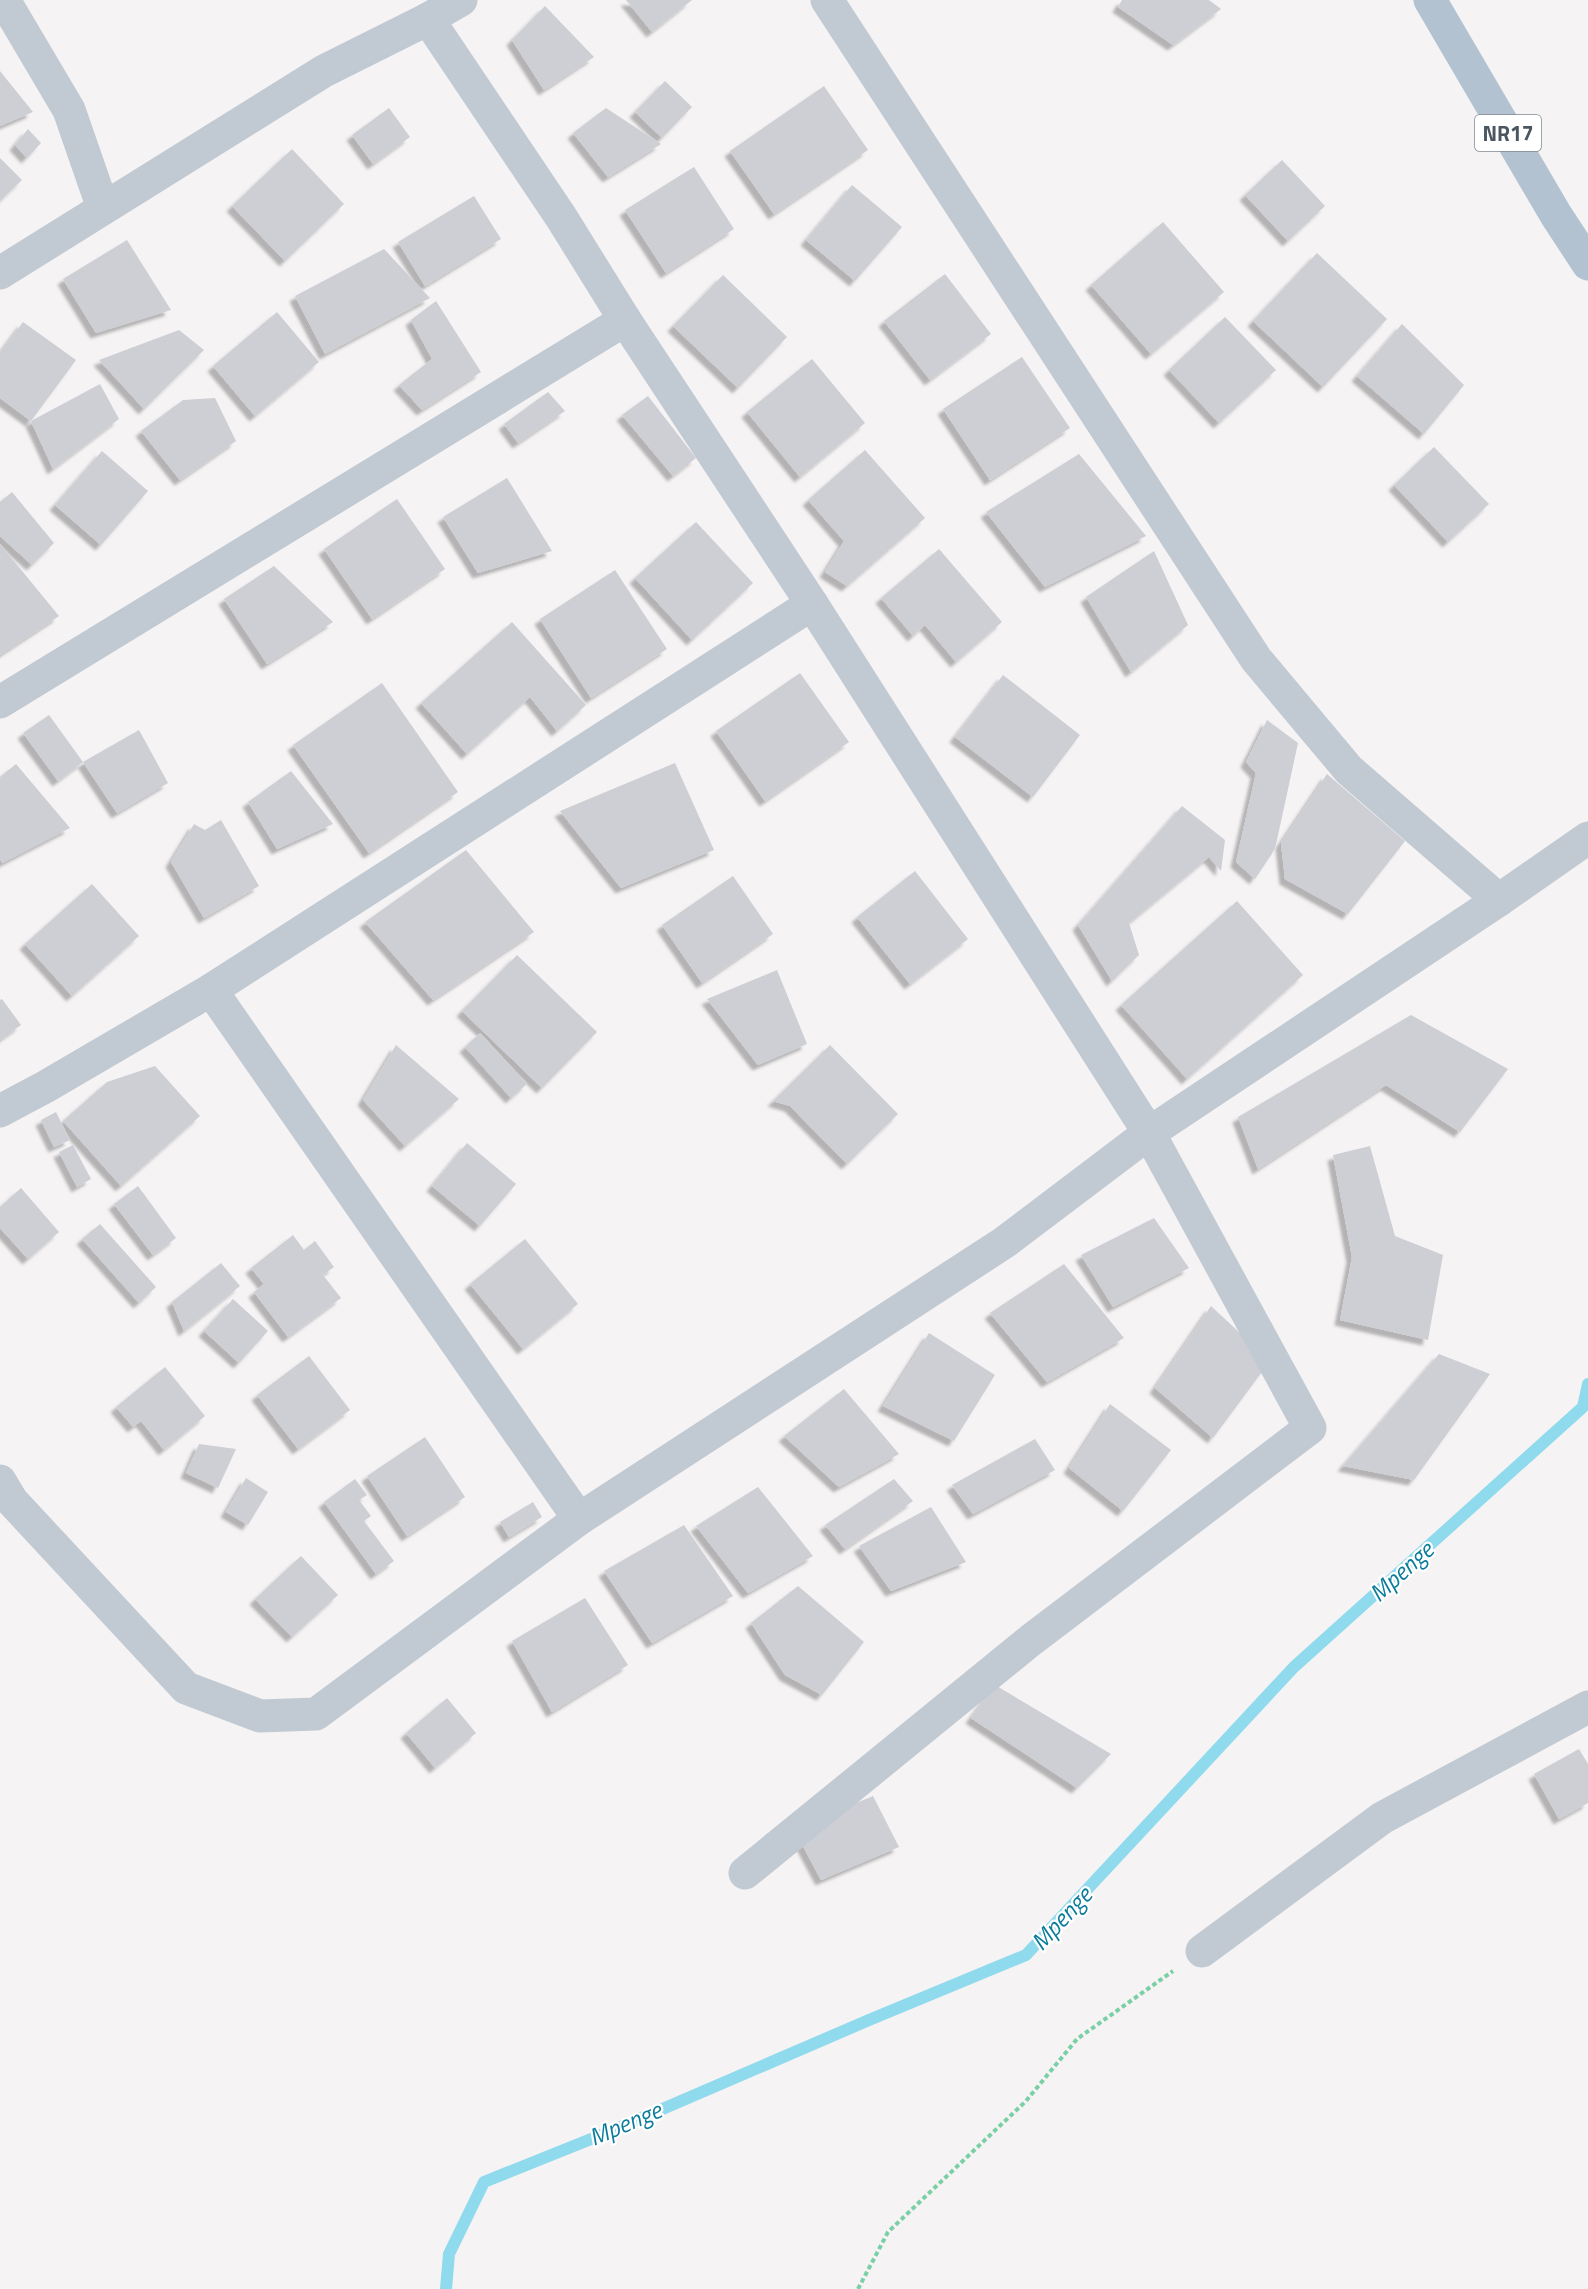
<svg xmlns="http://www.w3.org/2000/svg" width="1588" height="2289" viewBox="0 0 1588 2289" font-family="'Titillium Web',sans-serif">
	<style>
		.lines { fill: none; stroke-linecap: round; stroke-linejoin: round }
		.stream { stroke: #90daee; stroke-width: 12 }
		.building { fill: #cdcfd5; filter: url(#shadow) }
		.path { stroke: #7ad0a6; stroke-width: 4; stroke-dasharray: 4.5 3; stroke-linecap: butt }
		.street { stroke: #c1cad2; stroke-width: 33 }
		.primary { stroke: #b3c2d1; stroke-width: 33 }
		.labels { text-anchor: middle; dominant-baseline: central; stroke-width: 4.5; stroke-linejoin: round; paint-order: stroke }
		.shield { fill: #fff; stroke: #808990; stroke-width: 1.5 }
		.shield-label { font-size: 21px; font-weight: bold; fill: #4a5661 }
		.water-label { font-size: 24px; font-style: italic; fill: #0c7c9b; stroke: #fff }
	</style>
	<defs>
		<filter id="shadow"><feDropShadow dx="-5.5" dy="5.5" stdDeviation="1.5" flood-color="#0004"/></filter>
	</defs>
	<rect width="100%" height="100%" fill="#f5f3f3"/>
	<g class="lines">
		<path class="stream" d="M446 2289 449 2254 484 2182 616 2129 869 2020 1026 1955 1294 1667 1583 1407 1588 1384"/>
	</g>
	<g class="building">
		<path d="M626 0H692L652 32Z"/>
		<path d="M1122 0H1209L1221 9 1173 45 1118 7Z"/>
		<path d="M545 6 594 57 544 90 512 40Z"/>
		<path d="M0 71 33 112 0 126Z"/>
		<path d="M665 81 692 107 662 138 635 112Z"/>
		<path d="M824 86 868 150 774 214 730 151Z"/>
		<path d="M389 108 410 137 373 164 352 135Z"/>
		<path d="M606 108 661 144 608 177 573 133Z"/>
		<path d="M28 129 41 143 27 158 15 145Z"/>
		<path d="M292 149 344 204 285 261 232 206Z"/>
		<path d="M0 158 22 180 0 201Z"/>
		<path d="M1282 160 1325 206 1288 241 1245 195Z"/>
		<path d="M694 167 734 229 666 273 625 210Z"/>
		<path d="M852 185 902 227 855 281 806 240Z"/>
		<path d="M474 196 501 239 425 286 398 242Z"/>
		<path d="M1163 222 1224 292 1151 354 1091 285Z"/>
		<path d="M127 240 171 310 96 333 63 279Z"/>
		<path d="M384 249 430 298 325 354 295 296Z"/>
		<path d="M1317 253 1387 319 1323 387 1253 321Z"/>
		<path d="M945 274 991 334 930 380 884 321Z"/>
		<path d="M723 275 787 337 738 388 673 326Z"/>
		<path d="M436 301 481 372 422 410 399 385 432 359 411 320Z"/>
		<path d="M277 312 319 362 255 416 213 366Z"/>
		<path d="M1225 317 1276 370 1219 423 1169 370Z"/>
		<path d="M23 322 76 360 31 421 0 398V353Z"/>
		<path d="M1402 324 1464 385 1424 434 1357 376Z"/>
		<path d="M179 330 204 350 144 409 99 360Z"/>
		<path d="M1022 357 1070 428 990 480 943 409Z"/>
		<path d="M812 359 865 423 800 477 747 412Z"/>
		<path d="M100 384 119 419 53 469 31 421Z"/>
		<path d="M548 392 565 411 518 443 504 424Z"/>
		<path d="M648 396 696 458 673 476 622 415Z"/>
		<path d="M215 398 236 441 180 480 141 431 183 400Z"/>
		<path d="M1434 447 1489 504 1448 542 1394 485Z"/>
		<path d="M865 450 925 518 847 586 825 572 844 541 808 500Z"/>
		<path d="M102 451 148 491 101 545 55 505Z"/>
		<path d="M1079 454 1146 536 1045 587 986 512Z"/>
		<path d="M507 478 552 551 478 573 443 517Z"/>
		<path d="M12 492 54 543 32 565 0 536V502Z"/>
		<path d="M397 499 445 569 372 619 324 549Z"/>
		<path d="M696 522 753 583 692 640 635 578Z"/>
		<path d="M0 544 59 616 0 655Z"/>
		<path d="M939 549 1002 622 956 662 925 625 913 636 881 598Z"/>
		<path d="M1154 551 1188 625 1131 672 1086 597Z"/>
		<path d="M274 566 333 622 267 664 224 599Z"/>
		<path d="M615 570 667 649 591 698 540 619Z"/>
		<path d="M512 622 586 705 557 731 530 697 467 754 421 703Z"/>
		<path d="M800 673 849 742 765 801 716 731Z"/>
		<path d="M1003 675 1080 735 1033 797 955 737Z"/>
		<path d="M382 683 458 792 369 853 293 745Z"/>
		<path d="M49 715 83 762 58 781 23 733Z"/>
		<path d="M1267 720 1298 743 1275 849 1255 879 1236 862 1256 773 1246 762Z"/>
		<path d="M139 730 168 783 117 813 83 762Z"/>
		<path d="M675 763 714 850 621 888 560 811Z"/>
		<path d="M16 764 70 828 2 863 0 859V777Z"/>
		<path d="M291 771 333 824 277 849 248 802Z"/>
		<path d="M1327 774 1405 841 1348 914 1285 879 1281 843Z"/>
		<path d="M1182 806 1225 840 1221 871 1209 857 1129 923 1139 955 1112 981 1078 925Z"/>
		<path d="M221 820 259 886 204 918 171 862 194 824 205 830Z"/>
		<path d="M466 850 534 932 433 1000 365 922Z"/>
		<path d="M915 871 968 939 910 984 857 917Z"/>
		<path d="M733 876 773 934 702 983 662 925Z"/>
		<path d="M92 884 139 936 72 996 25 944Z"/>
		<path d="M1237 901 1303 975 1187 1079 1121 1005Z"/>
		<path d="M517 955 597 1032 542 1088 462 1011Z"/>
		<path d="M777 970 807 1044 758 1065 707 999Z"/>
		<path d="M2 999 21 1025 0 1040V1000Z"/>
		<path d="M1411 1015 1508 1069 1460 1132 1386 1085 1258 1169 1238 1117Z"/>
		<path d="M480 1033 527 1084 511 1098 465 1047Z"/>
		<path d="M396 1045 459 1099 405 1146 363 1100Z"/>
		<path d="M830 1045 898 1114 847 1164 790 1106 773 1101Z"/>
		<path d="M155 1066 200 1116 121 1186 63 1121 107 1082Z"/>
		<path d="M56 1112 70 1140 54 1147 41 1120Z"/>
		<path d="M467 1143 516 1184 480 1226 432 1186Z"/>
		<path d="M73 1145 91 1179 77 1187 59 1152Z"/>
		<path d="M1370 1146 1395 1236 1443 1255 1428 1340 1340 1320 1352 1257 1333 1155Z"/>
		<path d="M138 1186 176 1238 153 1255 114 1204Z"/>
		<path d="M21 1188 59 1232 28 1259 0 1228V1207Z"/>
		<path d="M1154 1218 1189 1268 1113 1307 1081 1255Z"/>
		<path d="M100 1224 156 1287 139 1303 82 1239Z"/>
		<path d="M293 1235 304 1250 315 1241 334 1267 323 1275 341 1298 288 1337 254 1292 264 1284 251 1268Z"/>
		<path d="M525 1239 578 1304 523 1349 470 1284Z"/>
		<path d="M221 1263 240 1286 184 1331 172 1302Z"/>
		<path d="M1064 1264 1124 1338 1047 1382 990 1313Z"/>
		<path d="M233 1299 268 1331 239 1363 204 1331Z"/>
		<path d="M1211 1306 1270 1361 1213 1438 1155 1388Z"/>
		<path d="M929 1333 995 1375 954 1441 883 1406Z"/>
		<path d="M1439 1354 1490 1374 1414 1480 1343 1466Z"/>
		<path d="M309 1356 350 1410 298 1449 257 1395Z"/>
		<path d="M165 1367 205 1416 164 1450 141 1421 133 1427 116 1407Z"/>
		<path d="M844 1389 899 1454 839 1487 784 1436Z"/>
		<path d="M1110 1404 1171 1450 1123 1511 1069 1468Z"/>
		<path d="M425 1437 465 1497 407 1536 367 1476Z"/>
		<path d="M1035 1439 1055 1470 973 1514 952 1485Z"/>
		<path d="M199 1444 236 1449 218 1488 186 1473Z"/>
		<path d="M246 1478 268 1492 248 1525 226 1512Z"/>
		<path d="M355 1479 367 1495 359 1500 371 1516 364 1521 394 1561 376 1574 324 1502Z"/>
		<path d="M894 1479 913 1501 845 1549 825 1525Z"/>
		<path d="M758 1487 813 1556 748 1593 696 1526Z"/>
		<path d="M533 1502 542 1517 509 1537 500 1522Z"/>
		<path d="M931 1507 966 1562 891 1591 859 1546Z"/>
		<path d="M684 1525 733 1596 652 1643 604 1571Z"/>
		<path d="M301 1556 338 1595 292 1637 255 1599Z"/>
		<path d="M798 1586 864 1642 822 1695 785 1675 751 1623Z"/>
		<path d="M585 1598 628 1665 552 1712 512 1641Z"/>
		<path d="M995 1685 1111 1754 1077 1788 971 1718Z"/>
		<path d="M447 1698 476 1733 435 1768 406 1733Z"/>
		<path d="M1579 1749 1588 1764V1803L1559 1819 1534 1774Z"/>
		<path d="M873 1796 899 1847 821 1880 794 1829Z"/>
	</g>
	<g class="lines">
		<path class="path" d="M858 2289 888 2232 1026 2101 1077 2039 1173 1971"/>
		<g class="street">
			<path d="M4 0 69 110 103 208"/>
			<path d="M827 0 1256 659 1349 770 1499 900"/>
			<path d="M428 19 561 217 625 320 812 604 1149 1133 1310 1428 1031 1640 745 1873"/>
			<path d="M0 273 324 71 428 19 461 0"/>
			<path d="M0 702 625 320"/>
			<path d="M211 990 579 1519"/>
			<path d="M0 1111 45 1087 211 990 812 604"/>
			<path d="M0 1481 12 1501 186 1688 260 1716 316 1714 579 1519 1005 1242 1149 1133 1499 900 1588 838"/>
			<path d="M1202 1951 1382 1818 1588 1707"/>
		</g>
		<path class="primary" d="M1430 0 1556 215 1588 264"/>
	</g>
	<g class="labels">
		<rect class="shield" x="1475" y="115" width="66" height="36" rx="4.5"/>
		<g class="shield-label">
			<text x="1508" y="133">NR17</text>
		</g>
		<g class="water-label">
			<text transform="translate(1401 1571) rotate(-42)">Mpenge</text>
			<text transform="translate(1061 1918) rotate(-47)">Mpenge</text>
			<text transform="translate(625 2123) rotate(-23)">Mpenge</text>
		</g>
	</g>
</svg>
